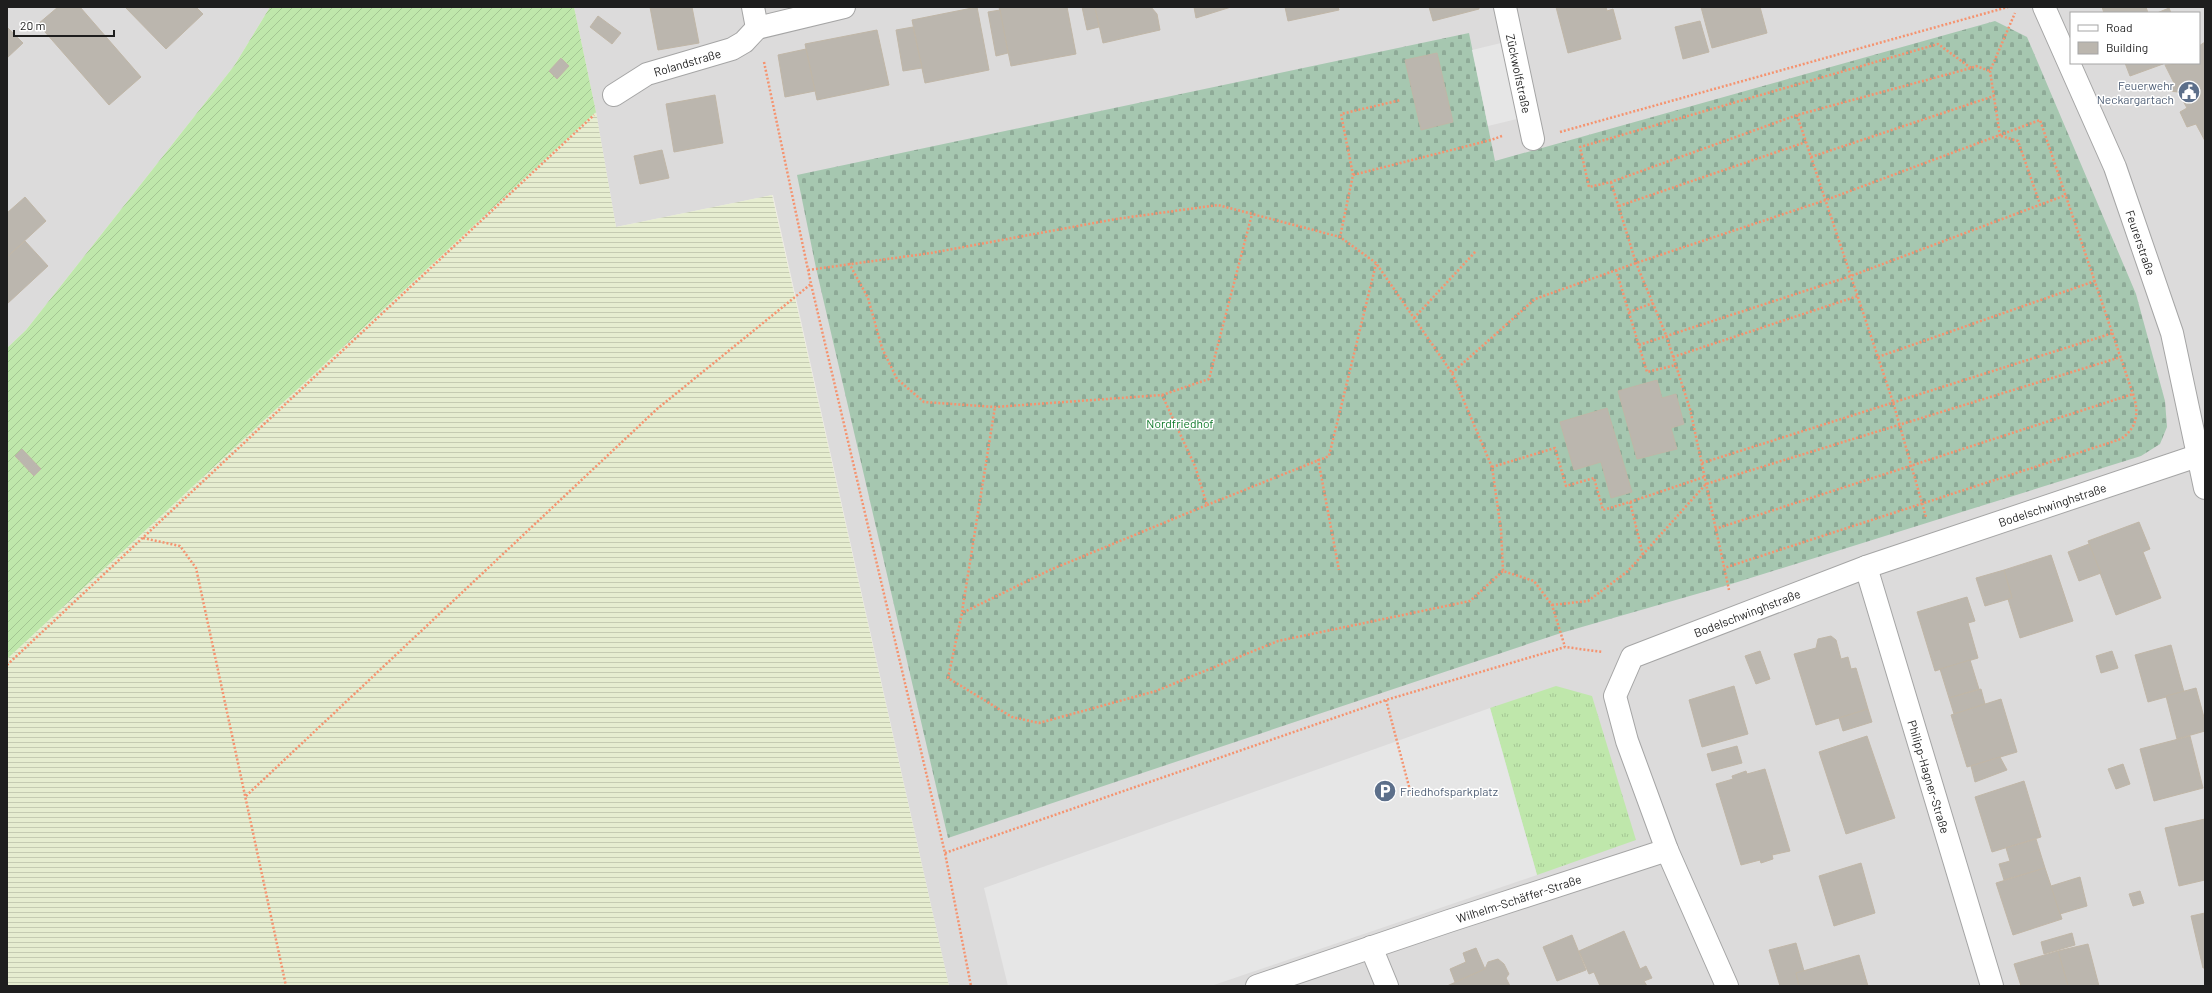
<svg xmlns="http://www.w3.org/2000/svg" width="2212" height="993" viewBox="0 0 2212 993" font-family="Barlow,sans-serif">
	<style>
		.residential { fill: #dcdbdb; fill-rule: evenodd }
		.farmland { fill: url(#farmland-rules) }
		.grass { fill: url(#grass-tufts) }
		.cemetery { fill: url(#cemetery-stones) }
		.garden { fill: url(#garden-furrows) }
		.parking { fill: #e6e6e6 }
		.building { fill: #bbb6ae; stroke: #c0b6a7 }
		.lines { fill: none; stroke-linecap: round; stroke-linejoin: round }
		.street-casing { stroke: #a5a5a5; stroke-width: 24 }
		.path { stroke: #f5936f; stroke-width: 2.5; stroke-dasharray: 2 2; stroke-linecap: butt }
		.street { stroke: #fff; stroke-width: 22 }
		.labels { text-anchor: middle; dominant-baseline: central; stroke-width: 3; stroke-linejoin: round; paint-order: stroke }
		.street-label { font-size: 12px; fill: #1e1e1e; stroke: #fff }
		.service-label { font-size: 12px; fill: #4e5e75; stroke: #fff; text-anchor: end }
		.park-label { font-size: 12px; fill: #0f7929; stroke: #fff }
	</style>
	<defs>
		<pattern id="farmland-rules" width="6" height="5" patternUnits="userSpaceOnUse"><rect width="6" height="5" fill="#e6edd0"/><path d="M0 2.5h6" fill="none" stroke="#c5cbb2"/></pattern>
		<pattern id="grass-tufts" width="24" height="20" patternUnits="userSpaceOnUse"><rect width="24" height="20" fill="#bfe7ab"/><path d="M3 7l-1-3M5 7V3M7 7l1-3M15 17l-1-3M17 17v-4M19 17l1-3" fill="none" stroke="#a4c693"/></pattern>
		<pattern id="cemetery-stones" width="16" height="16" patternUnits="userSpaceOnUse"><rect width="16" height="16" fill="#a6c7b0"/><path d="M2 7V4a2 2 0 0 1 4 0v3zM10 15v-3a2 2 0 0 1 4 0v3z" fill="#8eaa97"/></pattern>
		<pattern id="garden-furrows" width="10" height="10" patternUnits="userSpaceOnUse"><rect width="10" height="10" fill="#bfe7ab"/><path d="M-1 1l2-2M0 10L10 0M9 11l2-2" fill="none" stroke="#a4c693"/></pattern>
	</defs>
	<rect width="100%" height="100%" fill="#efede4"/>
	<g class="residential">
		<path d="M7 7H270L234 66 26 330 7 348Z"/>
		<path d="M574 7H2205V986H949L773 195 616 227 596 112ZM2071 13H2199V63H2071Z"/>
	</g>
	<path class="farmland" d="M596 112 616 227 772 195 949 986H7V659Z"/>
	<path class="grass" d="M1556 686 1592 696 1636 840 1537 875 1490 708Z"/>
	<path class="cemetery" d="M1995 21 2027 37 2136 294 2165 401 2167 427 2160 444 2141 456 1728 585 1561 633 948 838 816 268 797 175 1469 33 1495 161Z"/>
	<path class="garden" d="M270 7H574L596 112 7 659V348L26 330 234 66Z"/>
	<g class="parking">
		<path d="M1501 43 1517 119 1488 126 1472 50Z"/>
		<path d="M1490 708 1537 875 1211 986H1008L984 888Z"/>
	</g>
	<g class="building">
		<path d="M58 7H80L141 77 109 105 38 24Z"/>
		<path d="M125 7H196L203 14 166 49Z"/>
		<path d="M650 7H692L699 43 658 50Z"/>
		<path d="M977 7 989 70 925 83 912 20Z"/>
		<path d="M999 7H1067L1076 54 1011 66Z"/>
		<path d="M1082 7H1095L1099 27 1087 30Z"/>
		<path d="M1095 7H1151L1157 14 1160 30 1103 43Z"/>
		<path d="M1194 7H1231L1196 18Z"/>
		<path d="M1285 7H1338L1339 10 1288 21Z"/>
		<path d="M1429 7H1479V9L1433 21Z"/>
		<path d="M1556 7H1606L1607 11 1613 9 1621 39 1568 53Z"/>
		<path d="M1701 7H1760L1767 33 1712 48Z"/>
		<path d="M2102 7H2146L2148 13H2104Z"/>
		<path d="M2169 8 2171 13H2157Z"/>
		<path d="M1000 10 1008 53 996 56 988 12Z"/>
		<path d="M598 16 621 33 612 44 590 27Z"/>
		<path d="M1700 21 1709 52 1683 59 1675 27Z"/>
		<path d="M7 27 23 43 7 58Z"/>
		<path d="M913 27 922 68 903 71 896 30Z"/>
		<path d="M877 30 889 85 817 100 805 44Z"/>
		<path d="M2205 42V141L2196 124 2187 127 2180 112 2187 108 2178 92 2170 91 2174 83 2165 65 2199 63V46Z"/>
		<path d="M806 49 815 91 785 97 778 55Z"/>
		<path d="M1437 53 1453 122 1421 130 1405 60Z"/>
		<path d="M561 58 569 66 557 79 549 71Z"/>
		<path d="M2125 63H2163V64L2130 76Z"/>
		<path d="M715 95 723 143 674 152 666 104Z"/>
		<path d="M662 150 669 178 640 184 634 156Z"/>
		<path d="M25 197 46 221 7 257V213Z"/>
		<path d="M25 241 48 266 7 304V257Z"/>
		<path d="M1657 380 1662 398 1676 394 1684 424 1671 428 1677 449 1637 459 1618 391Z"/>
		<path d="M1607 408 1632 492 1611 498 1601 462 1574 470 1560 422Z"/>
		<path d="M22 449 41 469 34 476 15 456Z"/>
		<path d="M2139 522 2150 549 2143 552 2161 598 2116 615 2088 541Z"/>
		<path d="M2089 544 2101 573 2079 581 2068 552Z"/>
		<path d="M2051 555 2073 621 2020 638 2008 599 2012 598 2004 570Z"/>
		<path d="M2004 570 2012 598 1985 606 1976 578Z"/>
		<path d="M1967 597 1975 621 1968 623 1978 658 1935 671 1917 612Z"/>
		<path d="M1831 636 1836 640 1841 659 1848 657 1851 669 1856 668 1868 709 1816 725 1794 654 1816 648 1818 639Z"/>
		<path d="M2171 645 2184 692 2148 702 2135 655Z"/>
		<path d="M1760 651 1770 679 1756 684 1745 656Z"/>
		<path d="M2112 651 2118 668 2101 673 2096 656Z"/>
		<path d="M1970 660 1979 689 1949 698 1940 669Z"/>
		<path d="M1734 686 1748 734 1702 747 1689 700Z"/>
		<path d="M2196 688 2205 721V731L2177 739 2166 696Z"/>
		<path d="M1981 689 1985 704 1954 714 1949 698Z"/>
		<path d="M2001 699 2017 752 1967 767 1951 715Z"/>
		<path d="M1868 709 1872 722 1843 731 1839 718Z"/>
		<path d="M1867 736 1895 818 1846 834 1819 752Z"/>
		<path d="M2190 736 2203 788 2154 801 2140 749Z"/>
		<path d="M1737 746 1742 763 1712 771 1707 754Z"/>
		<path d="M2000 757 2007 770 1975 782 1971 766Z"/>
		<path d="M2123 764 2130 784 2116 789 2108 769Z"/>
		<path d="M1765 769 1790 851 1772 855 1773 859 1761 863 1760 860 1741 865 1716 784 1733 779 1732 776 1746 771 1747 774Z"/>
		<path d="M2024 781 2041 837 1992 852 1975 797Z"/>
		<path d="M2205 819V880L2179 886 2165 828Z"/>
		<path d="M2036 839 2045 868 2004 880 1999 864 2010 861 2006 848Z"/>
		<path d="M1861 863 1875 913 1834 926 1819 876Z"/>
		<path d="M2045 868 2062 919 2013 935 1996 883Z"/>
		<path d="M2080 877 2087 906 2060 914 2051 886Z"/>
		<path d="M2140 891 2144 903 2133 906 2129 894Z"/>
		<path d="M2205 913V968H2203L2191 916Z"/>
		<path d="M1624 931 1640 969 1646 966 1652 978 1644 981 1647 986H1600L1594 972 1589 974 1579 951Z"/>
		<path d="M2072 933 2075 945 2044 954 2041 942Z"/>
		<path d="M1572 935 1586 970 1557 981 1543 947Z"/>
		<path d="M1796 943 1804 971 1796 973 1799 986H1780L1769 950Z"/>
		<path d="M2088 944 2099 986H2068L2058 951Z"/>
		<path d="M1476 948 1485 969 1455 982 1450 969 1466 962 1463 953Z"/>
		<path d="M2058 951 2068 986H2021L2014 964Z"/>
		<path d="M1859 955 1868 986H1799L1796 973Z"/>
		<path d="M1498 959 1504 964 1509 974 1506 978 1510 986H1447L1485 969 1488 962Z"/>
	</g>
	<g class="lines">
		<g class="street-casing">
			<g id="street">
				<path d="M753 7 757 28 844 7"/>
				<path id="s1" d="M1505 7 1533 139"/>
				<path id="s2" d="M2044 7 2115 167 2172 333 2205 488"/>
				<path id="s3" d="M614 95 647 74 732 49 744 42 757 28"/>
				<path id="s4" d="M1866 567 1992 986"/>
				<path d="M1371 947 1387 986"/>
				<path id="s5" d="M1257 986 1449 921 1667 850"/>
				<path id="s6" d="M1727 986 1667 850 1627 741 1615 696 1632 657 1866 567 2197 456"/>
			</g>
		</g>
		<g class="path">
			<path d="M764 62 811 284 945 853 971 986"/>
			<path d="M1971 68 1938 44 1580 147 1589 187 1611 182 1797 115 1971 68 1976 66 1990 71"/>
			<path d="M1797 115 1893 402 1926 517"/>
			<path d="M1560 132 2008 7"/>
			<path d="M1502 136 1491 140 1353 175 1340 237 1376 263 1452 373 1492 467 1501 530 1503 571 1534 581 1552 605 1565 647"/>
			<path d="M2000 136 1990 71 2015 13"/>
			<path d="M2001 136 2018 141 2040 204"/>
			<path d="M1811 157 1994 96"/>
			<path d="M1353 175 1341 114 1401 100"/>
			<path d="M1611 182 1636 263 1666 335 1690 409 1729 590"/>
			<path d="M1619 206 1806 142"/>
			<path d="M849 263 868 298 882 348 897 379 924 402 995 407 1162 395 1195 466 1207 505 1050 570 962 613 948 678 1012 717 1039 723 1156 691 1278 641 1470 601 1503 571"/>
			<path d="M808 270 931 253 1116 219 1218 205 1340 237"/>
			<path d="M1616 270 1647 372 1676 365"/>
			<path d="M1629 312 1653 303"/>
			<path d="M1414 318 1476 251"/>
			<path d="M1639 345 1851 276 2066 195"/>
			<path d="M1673 357 1858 296"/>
			<path d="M1878 357 2095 281"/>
			<path d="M1452 373 1535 299 1636 263 1826 200 2040 120 2133 394C2139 412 2138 427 2121 439L1724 568"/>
			<path d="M1162 395 1209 379 1252 214"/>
			<path d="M1318 459 1339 570"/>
			<path d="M1702 463 2113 333"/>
			<path d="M1492 467 1555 448 1566 486 1594 478 1603 510 1630 502 1643 555"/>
			<path d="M1630 502 1704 477"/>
			<path d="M1207 505 1329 456 1376 264"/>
			<path d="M1715 529 2133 394"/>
			<path d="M143 538 180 546 196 568 286 986"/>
			<path d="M1552 605 1588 601 1628 571 1706 484 2121 357"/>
			<path d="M962 612 995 407"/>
			<path d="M7 665 594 115"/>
			<path d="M1386 700 1411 794"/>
			<path d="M246 796 657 409 811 284"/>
			<path d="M945 853 1386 700 1565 647 1603 652"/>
		</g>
		<use href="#street" class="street"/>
	</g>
	<defs>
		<g id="civic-disc" transform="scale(1.15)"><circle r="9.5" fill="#5c6f8a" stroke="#fff"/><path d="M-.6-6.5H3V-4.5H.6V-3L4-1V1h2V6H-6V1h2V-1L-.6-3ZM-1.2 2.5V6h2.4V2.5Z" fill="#fff"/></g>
		<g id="parking-disc" transform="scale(1.15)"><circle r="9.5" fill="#5c6f8a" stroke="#fff"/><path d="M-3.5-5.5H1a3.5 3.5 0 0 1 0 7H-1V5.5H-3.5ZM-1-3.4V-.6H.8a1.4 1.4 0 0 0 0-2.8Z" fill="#fff"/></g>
	</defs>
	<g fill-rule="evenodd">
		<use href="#civic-disc" x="2189" y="92"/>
		<use href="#parking-disc" x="1385" y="791"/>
	</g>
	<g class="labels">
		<g class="street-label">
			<text stroke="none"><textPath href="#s3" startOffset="81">Rolandstraße</textPath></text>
			<text stroke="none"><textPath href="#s1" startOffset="68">Zückwolfstraße</textPath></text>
			<text stroke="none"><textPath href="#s2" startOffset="255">Feurerstraße</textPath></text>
			<text stroke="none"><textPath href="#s6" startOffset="801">Bodelschwinghstraße</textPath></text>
			<text stroke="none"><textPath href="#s6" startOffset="477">Bodelschwinghstraße</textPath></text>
			<text stroke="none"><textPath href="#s4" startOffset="219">Philipp-Hagner-Straße</textPath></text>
			<text stroke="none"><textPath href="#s5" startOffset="276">Wilhelm-Schäffer-Straße</textPath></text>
		</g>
		<g class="service-label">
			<text x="2174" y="85">Feuerwehr<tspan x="2174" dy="14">Neckargartach</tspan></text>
			<text x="1400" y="791" text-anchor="start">Friedhofsparkplatz</text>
		</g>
		<g class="park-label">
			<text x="1180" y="423">Nordfriedhof</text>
		</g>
	</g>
	<rect width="2212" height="993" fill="none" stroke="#1e1e1e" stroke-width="16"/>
	<rect x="2070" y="12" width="130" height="52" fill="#ffffff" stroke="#a5a5a5"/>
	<rect x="2078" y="25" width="20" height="6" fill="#ffffff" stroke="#a5a5a5"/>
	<text x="2106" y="32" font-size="12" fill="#1e1e1e">Road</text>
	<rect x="2078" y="42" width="20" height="12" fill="#bbb6ae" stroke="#a5a5a5"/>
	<text x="2106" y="52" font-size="12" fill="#1e1e1e">Building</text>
	<path d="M14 30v6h100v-6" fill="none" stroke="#1e1e1e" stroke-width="2"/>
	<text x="20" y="30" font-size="12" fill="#1e1e1e" stroke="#ffffff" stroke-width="3" paint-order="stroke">20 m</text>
</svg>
